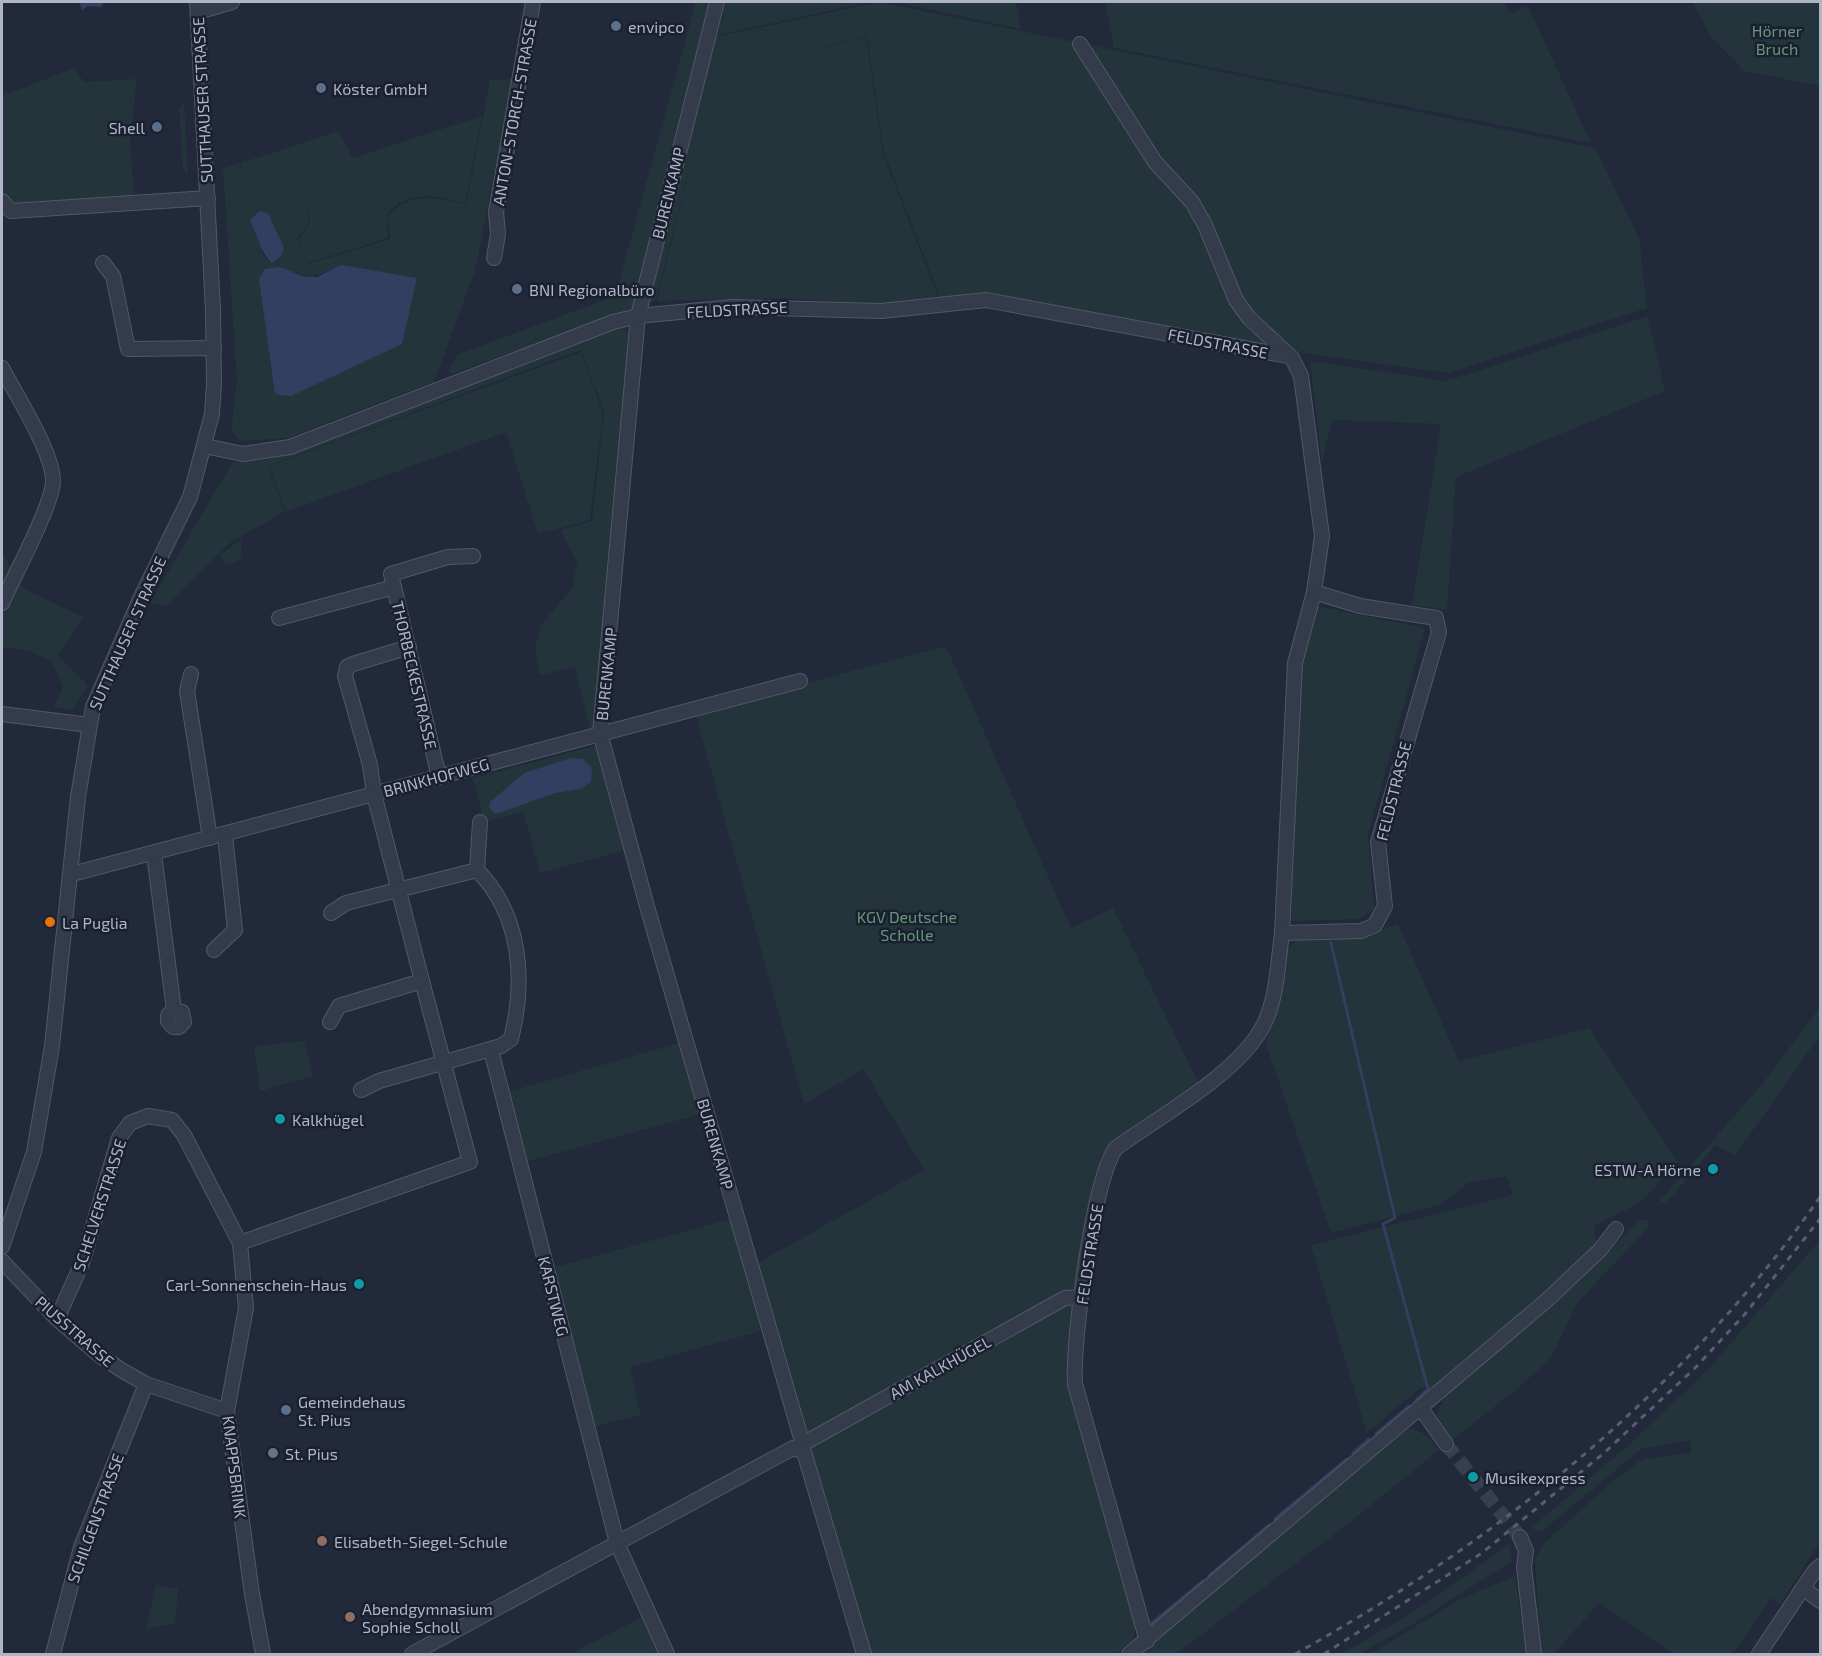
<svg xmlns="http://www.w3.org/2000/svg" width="1822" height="1656" viewBox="0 0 1822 1656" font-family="'Exo 2',sans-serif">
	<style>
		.green { fill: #23353b; fill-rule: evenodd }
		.water { fill: #323f60 }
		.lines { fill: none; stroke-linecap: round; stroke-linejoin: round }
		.stream { stroke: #323f60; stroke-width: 3 }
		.minor-tunnel { stroke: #363e4f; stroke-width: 14; stroke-dasharray: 14 7; stroke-linecap: butt }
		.minor-casing { stroke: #525868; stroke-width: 16 }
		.minor { stroke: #343b4a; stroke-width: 14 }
		.rail { stroke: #565e71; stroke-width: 3; stroke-dasharray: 6 6; stroke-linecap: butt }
		.service-dot { fill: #5c6f8a; stroke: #1a202f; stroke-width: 2 }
		.food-dot { fill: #e8710a; stroke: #1a202f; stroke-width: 2 }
		.culture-dot { fill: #0f9aa8; stroke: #1a202f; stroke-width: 2 }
		.worship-dot { fill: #6b7280; stroke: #1a202f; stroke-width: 2 }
		.education-dot { fill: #8d6e63; stroke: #1a202f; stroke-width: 2 }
		.labels { text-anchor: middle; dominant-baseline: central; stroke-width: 5; stroke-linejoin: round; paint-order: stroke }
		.poi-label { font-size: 16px; fill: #afb5c6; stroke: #1a202f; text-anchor: start }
		.park-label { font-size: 16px; fill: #659877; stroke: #1a202f }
		.street-label { font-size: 16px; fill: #afb5c6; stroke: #1a202f }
	</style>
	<rect width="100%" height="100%" fill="#21293a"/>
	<g class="green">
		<path d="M696 2H710L701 40 879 2 1595 148 1639 237 1647 308 1448 373 1274 349 995 304 943 305 884 153 867 36 712 76 866 37 883 154 938 296 879 304 782 298 657 301 702 117 656 300 448 375 456 355 615 296Z"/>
		<path d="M727 2H869L718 35Z"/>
		<path d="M894 2H1016L1021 29Z"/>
		<path d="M1105 2H1503L1511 13 1528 6 1591 143 1114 48Z"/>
		<path d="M1692 2H1820V86L1744 71 1712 38Z"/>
		<path d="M74 68 84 82 137 79 130 139 134 198 10 206 2 190V96Z"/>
		<path d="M513 79 475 271 434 382 288 438 240 441 231 431 237 382 223 168 240 163 242 176 241 163 338 131 353 158 482 116 465 204C437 195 409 189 387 214L388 238 308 263 298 239 310 224 308 212 290 184 307 212 309 224 297 238 308 264 390 239 388 215C409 192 439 197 466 205L490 80ZM259 237 282 255 271 263 263 255ZM341 265 275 394 281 267C309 279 314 278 341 265Z"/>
		<path d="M184 103 188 173 187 174 183 168 179 108Z"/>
		<path d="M1648 316 1665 391 1456 477 1447 610 1412 605 1441 424 1332 420 1322 463 1310 361 1446 381Z"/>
		<path d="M616 327 625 329 629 338 595 729 590 731 575 667 539 675 535 649 541 625 572 588 577 563 560 530 592 521 604 412 581 350 268 466 284 512 231 542 166 607 150 603 232 463 267 460Z"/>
		<path d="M581 352 603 413 590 520 538 534 506 432 285 512 269 466Z"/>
		<path d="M241 539 242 559 226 565 219 556Z"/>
		<path d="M2 552 24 589 84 617 58 655 88 685 72 710 54 707 63 687 52 661 28 651 2 647Z"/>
		<path d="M1316 606 1425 628 1368 835 1374 909 1359 919 1291 921 1300 663Z"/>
		<path d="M946 646 1071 928 1113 908 1199 1084 1101 1156 1079 1313 1066 1376 1136 1627 1133 1640 1116 1654H867L765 1330 630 1367 641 1415 592 1427 552 1268 734 1218 701 1114 525 1162 507 1092 686 1041 752 1266 924 1170 863 1069 804 1104 695 713Z"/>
		<path d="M595 746 624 851 540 873 523 812 484 822 473 778Z"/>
		<path d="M1398 924 1459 1061 1589 1028 1678 1162 1641 1202 1594 1226 1597 1248 1544 1299 1433 1390 1421 1387 1367 1433 1311 1245 1513 1195 1506 1176 1468 1183 1442 1204 1331 1233 1266 1045 1288 948 1297 940 1365 936Z"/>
		<path d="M1820 1007V1035L1735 1156 1716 1145 1667 1202 1656 1205 1762 1084Z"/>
		<path d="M304 1041 313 1076 260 1091 254 1046Z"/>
		<path d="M1640 1220H1648L1649 1227 1577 1303 1551 1358 1515 1391 1452 1440 1437 1415 1444 1397 1550 1307Z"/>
		<path d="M1820 1240V1542L1780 1604 1772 1598 1733 1654H1674L1599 1603 1554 1654H1541L1535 1559 1544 1543 1619 1476 1643 1459 1691 1453 1690 1440 1641 1449 1541 1532 1531 1528 1633 1441 1705 1373Z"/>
		<path d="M1408 1429C1423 1429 1430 1439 1439 1450L1339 1531 1176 1654H1135Z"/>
		<path d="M1510 1544 1512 1561 1418 1621 1359 1654H1341L1412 1613Z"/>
		<path d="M1515 1576 1527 1654H1370L1458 1600Z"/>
		<path d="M156 1585 178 1589 175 1624 146 1629Z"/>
		<path d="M642 1617 658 1654H570Z"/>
	</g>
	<g class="water">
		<path d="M79 2H103V4L100 7 88 6 82 10Z"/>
		<path d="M259 211 268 213 284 248 282 255 272 263C260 252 258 235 250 221Z"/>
		<path d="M341 265 417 278 402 344 291 396 275 394 259 279 265 269 281 267 302 276 317 277Z"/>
		<path d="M571 758 583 759 592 768 591 782 580 789 555 793 496 814 489 808 490 802 524 773Z"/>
	</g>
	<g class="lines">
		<g class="stream">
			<path d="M1331 943 1395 1218 1383 1224 1428 1389 1417 1399"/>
			<path d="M1376 1434 1409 1406"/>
			<path d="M1353 1453 1369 1439"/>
			<path d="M1275 1519 1347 1459"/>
			<path d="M1209 1576 1269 1525"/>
			<path d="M1152 1623 1203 1581"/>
		</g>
		<path class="minor-tunnel" d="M1446 1444 1520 1537"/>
		<g class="minor-casing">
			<g id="minor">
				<path d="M717 2 638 316 600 733 648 910 801 1438 808 1441 1065 1298 1081 1297"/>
				<path d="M198 12 232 2"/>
				<path d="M1080 44 1155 162 1192 202 1205 225 1236 300 1249 318 1292 358 1301 376 1322 536 1314 592 1295 663 1282 933C1278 962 1277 998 1264 1024 1241 1072 1160 1116 1116 1148 1093 1179 1072 1343 1075 1384L1147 1641"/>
				<path d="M2 201 11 211 208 198"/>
				<path d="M494 258 498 234 496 212 533 2"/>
				<path d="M103 263 113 276 128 349 214 348"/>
				<path d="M2 368C16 395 53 452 53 481 53 504 13 578 2 603"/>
				<path d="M205 446 243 454 290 447 613 322 638 316 732 307 881 311 986 300 1288 356"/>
				<path d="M279 618 394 587"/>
				<path d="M409 647 353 664 347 667 345 676 370 765 374 794 422 981"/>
				<path d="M191 674 187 691 210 838"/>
				<path d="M2 714 89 725"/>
				<path d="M439 777 391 574 448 557 473 556"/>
				<path d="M154 854 174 1010 168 1015V1021L173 1027H179L184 1022 182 1012 174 1010"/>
				<path d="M72 874 800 681"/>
				<path d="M331 913 346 903 477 870"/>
				<path d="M1282 933 1361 931 1375 925 1385 906 1378 842 1439 632 1436 618 1360 606 1314 592"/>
				<path d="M214 950 235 930 225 835"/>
				<path d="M491 1050 617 1543 667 1654"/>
				<path d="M361 1090 379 1081 501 1046 511 1039C526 980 521 914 477 870L480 822"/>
				<path d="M240 1243 470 1162 422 981 339 1006 330 1022"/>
				<path d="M2 1247 34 1152 52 1046 78 797 93 707 141 597 190 497 212 414 214 384 213 310 197 2"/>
				<path d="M2 1261 57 1319 99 1355 123 1371 146 1384 227 1411"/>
				<path d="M57 1319 82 1263 119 1138 130 1123 148 1116 172 1120 184 1135 240 1243 246 1308 227 1411 252 1594 263 1654"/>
				<path d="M1420 1407 1446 1444"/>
				<path d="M1520 1537 1526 1551 1524 1567 1534 1654"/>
				<path d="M1803 1588 1820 1601"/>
				<path d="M53 1654 81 1547 146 1384"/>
				<path d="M412 1654 793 1448 804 1452 864 1654"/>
				<path d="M1129 1654 1546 1301 1600 1250 1616 1229"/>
				<path d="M1759 1654 1813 1573 1820 1566"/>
			</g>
		</g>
		<use href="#minor" class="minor"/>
		<g class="rail">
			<path d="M1295 1654C1498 1541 1687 1388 1820 1197"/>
			<path d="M1324 1654 1482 1553 1604 1453 1696 1367 1745 1314 1820 1219"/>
		</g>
	</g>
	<g class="service-dot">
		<circle cx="616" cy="26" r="6"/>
		<circle cx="321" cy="88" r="6"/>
		<circle cx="157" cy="127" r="6"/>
		<circle cx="517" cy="289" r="6"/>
		<circle cx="286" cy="1410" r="6"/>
	</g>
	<circle class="food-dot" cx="50" cy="922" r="6"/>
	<g class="culture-dot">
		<circle cx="280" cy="1119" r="6"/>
		<circle cx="1713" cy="1169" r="6"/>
		<circle cx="359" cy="1284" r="6"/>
		<circle cx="1473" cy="1477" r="6"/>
	</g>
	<circle class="worship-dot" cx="273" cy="1453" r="6"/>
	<g class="education-dot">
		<circle cx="322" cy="1541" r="6"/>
		<circle cx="350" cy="1617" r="6"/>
	</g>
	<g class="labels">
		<g class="poi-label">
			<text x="628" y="26">envipco</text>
			<text x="333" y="88">Köster GmbH</text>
			<text x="145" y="127" text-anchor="end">Shell</text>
			<text x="529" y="289">BNI Regionalbüro</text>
			<text x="62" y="922">La Puglia</text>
			<text x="292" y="1119">Kalkhügel</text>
			<text x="1701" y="1169" text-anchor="end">ESTW-A Hörne</text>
			<text x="347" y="1284" text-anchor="end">Carl-Sonnenschein-Haus</text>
			<text x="298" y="1401">Gemeindehaus<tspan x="298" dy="18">St. Pius</tspan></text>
			<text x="285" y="1453">St. Pius</text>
			<text x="1485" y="1477">Musikexpress</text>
			<text x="334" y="1541">Elisabeth-Siegel-Schule</text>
			<text x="362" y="1608">Abendgymnasium<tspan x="362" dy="18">Sophie Scholl</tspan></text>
		</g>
		<g class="park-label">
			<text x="1777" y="30">Hörner<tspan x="1777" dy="18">Bruch</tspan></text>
			<text x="907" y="916">KGV Deutsche<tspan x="907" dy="18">Scholle</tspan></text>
		</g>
		<g class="street-label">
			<text transform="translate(202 100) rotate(-93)">SUTTHAUSER STRASSE</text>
			<text transform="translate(514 112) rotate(-80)">ANTON-STORCH-STRASSE</text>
			<text transform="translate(668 193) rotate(-76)">BURENKAMP</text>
			<text transform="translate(737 309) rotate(-3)">FELDSTRASSE</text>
			<text transform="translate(1218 343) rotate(11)">FELDSTRASSE</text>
			<text transform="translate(127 633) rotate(-66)">SUTTHAUSER STRASSE</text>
			<text transform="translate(606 674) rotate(-84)">BURENKAMP</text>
			<text transform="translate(415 675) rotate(77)">THORBECKESTRASSE</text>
			<text transform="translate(436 777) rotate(-15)">BRINKHOFWEG</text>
			<text transform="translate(1393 791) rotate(-76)">FELDSTRASSE</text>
			<text transform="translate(716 1144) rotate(74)">BURENKAMP</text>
			<text transform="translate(99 1205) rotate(-72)">SCHELVERSTRASSE</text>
			<text transform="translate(1089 1254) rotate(-81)">FELDSTRASSE</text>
			<text transform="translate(554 1296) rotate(76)">KARSTWEG</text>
			<text transform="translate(75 1331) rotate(41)">PIUSSTRASSE</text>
			<text transform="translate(940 1367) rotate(-29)">AM KALKHÜGEL</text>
			<text transform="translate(235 1467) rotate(83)">KNAPPSBRINK</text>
			<text transform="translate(95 1518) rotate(-70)">SCHILGENSTRASSE</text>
		</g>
	</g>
	<rect width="1822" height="1656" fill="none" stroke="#afb5c6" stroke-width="6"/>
</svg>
